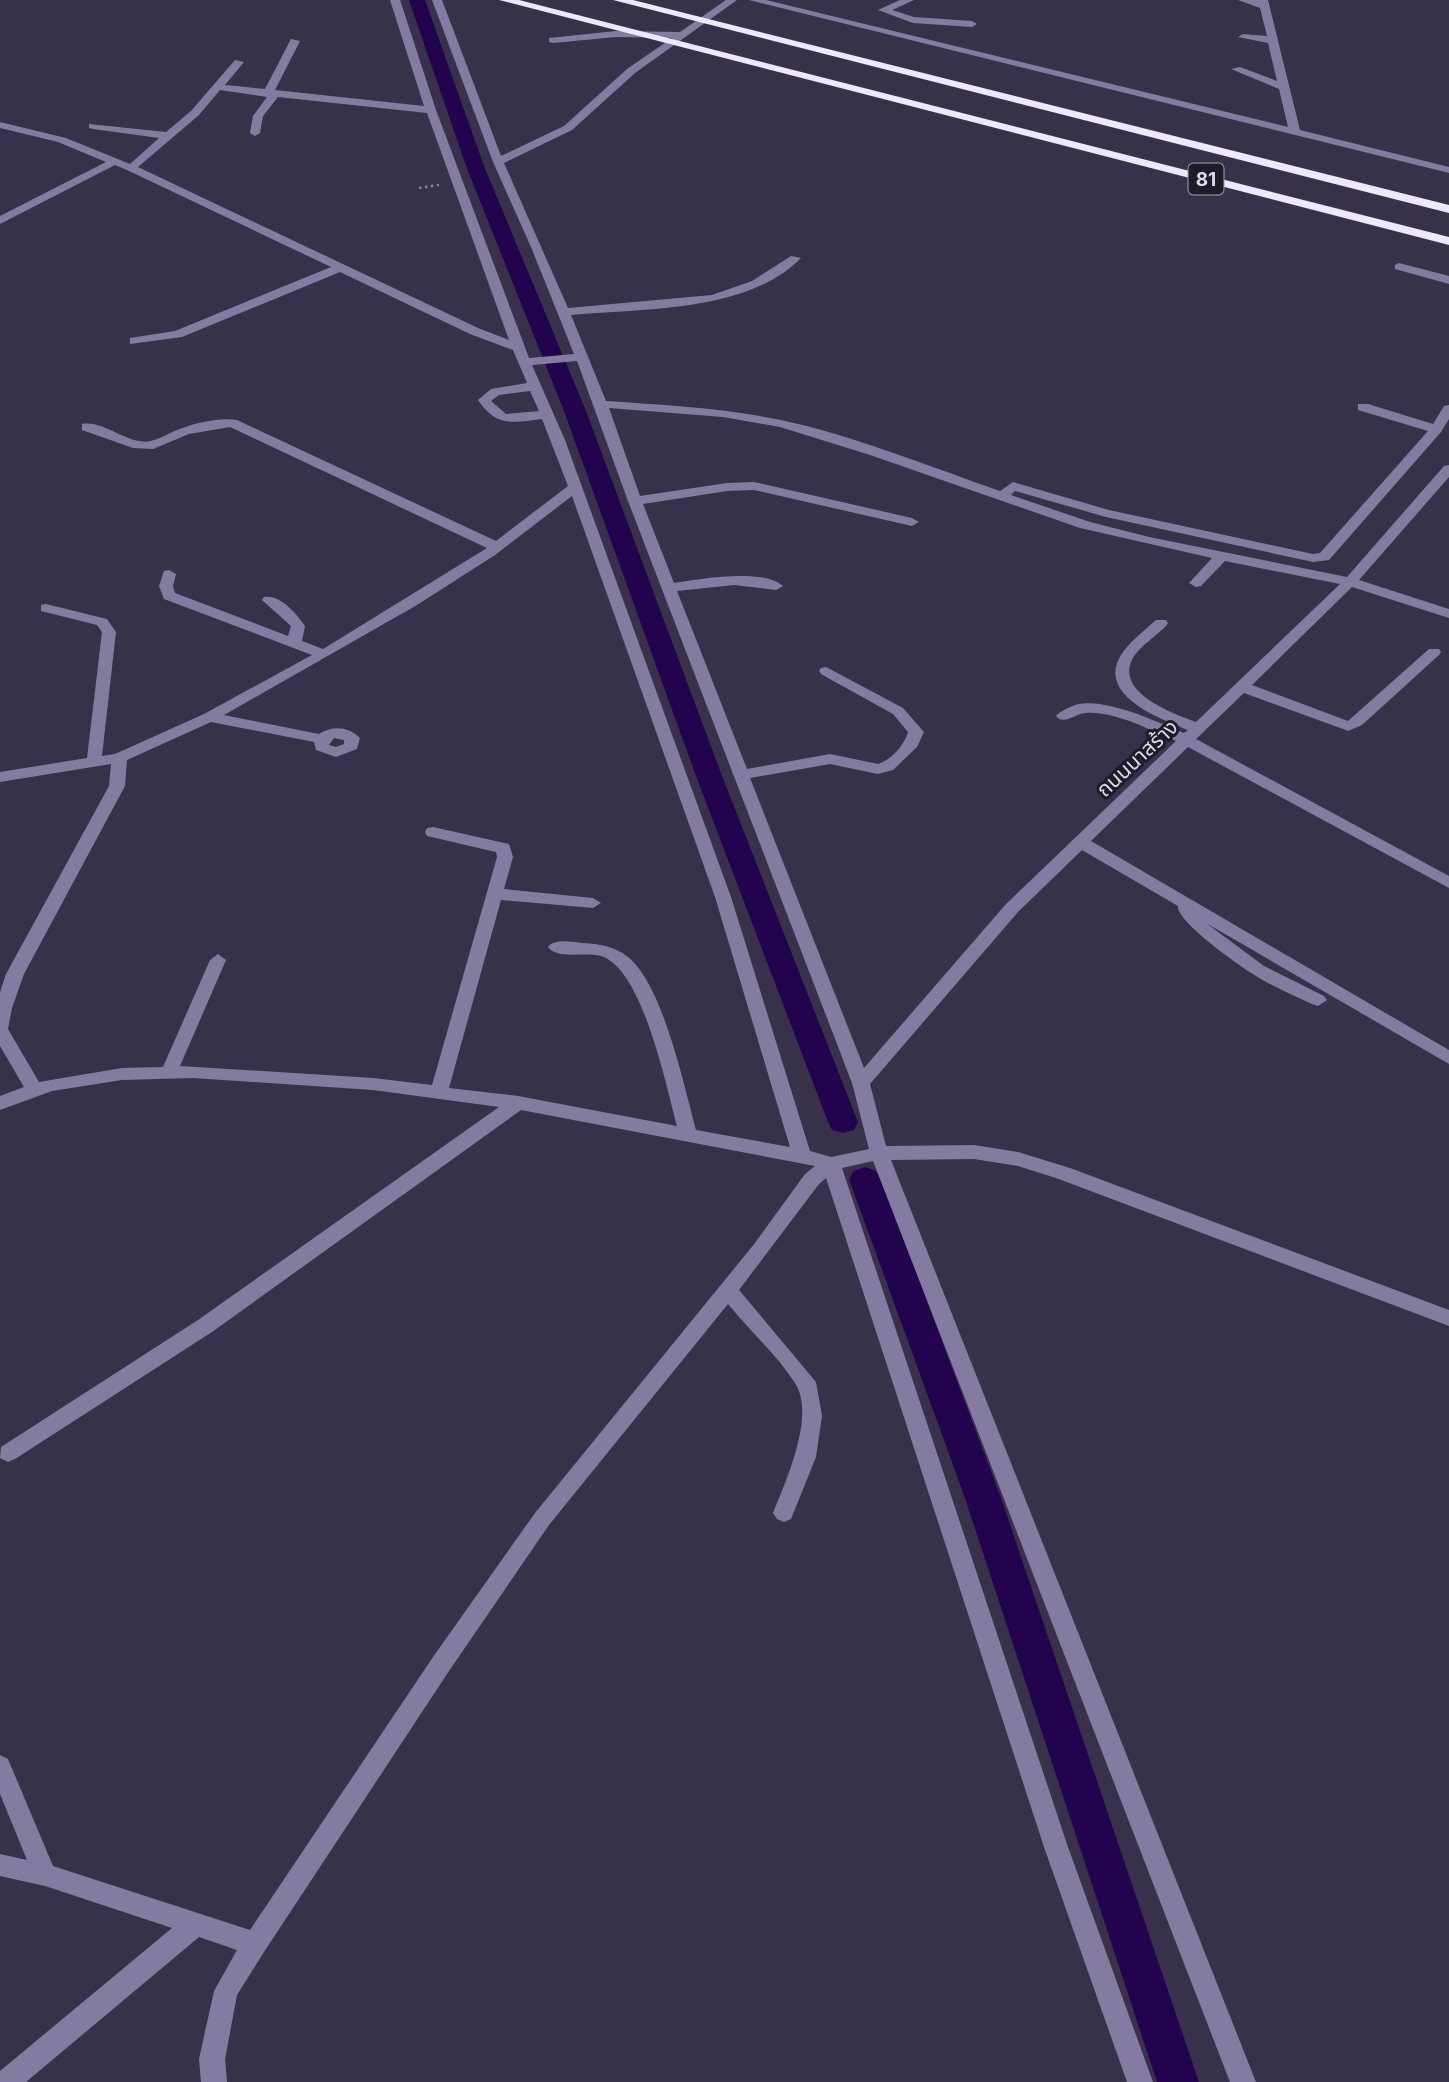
<svg xmlns="http://www.w3.org/2000/svg" width="1449" height="2082" viewBox="0 0 1449 2082" font-family="Inter,'Noto Sans Thai',sans-serif">
	<style>
		.lines { fill: none; stroke-linecap: round; stroke-linejoin: round }
		.canal { fill: #23034e; fill-rule: evenodd }
		.path { stroke: #868397; stroke-width: 2.5; stroke-dasharray: 2.5 3.5; stroke-linecap: butt }
		.minor { fill: #837ca0; fill-rule: evenodd }
		.highway { fill: #ebe9fa; fill-rule: evenodd }
		.labels { text-anchor: middle; dominant-baseline: central; stroke-width: 6; stroke-linejoin: round; paint-order: stroke }
		.shield { fill: #1e1c27; stroke: #a4a2b0; stroke-width: 2 }
		.shield-label { font-size: 19px; font-weight: bold; fill: #dddbeb }
		.street-label { font-size: 21px; fill: #dddbeb; stroke: #1e1c27 }
	</style>
	<rect width="100%" height="100%" fill="#37324a"/>
	<g class="lines">
		<g class="canal">
			<path d="M409 0H425L484 166 586 411 722 776 858 1122 854 1130 843 1133 832 1130 828 1122 696 776 564 411 466 166Z"/>
			<path d="M865 1167 876 1171 881 1179 1001 1498 1199 2082H1157L965 1498 849 1179 854 1171Z"/>
		</g>
		<path class="path" d="M419 188 439 185"/>
		<g class="minor">
			<path d="M390 0H400L436 110 529 358 574 354 531 247 493 162 432 0H442L501 156 564 126 627 69 672 38 616 37 553 43 549 42V38L616 31 680 32 726 0H737L635 73 572 130 504 163 568 308 712 295 752 281 791 256 801 258C747 313 642 308 571 315L606 401C665 405 723 408 781 420 855 436 928 466 1000 491L1013 482 1109 510 1313 554 1320 553 1428 431 1358 410V404H1368L1433 424 1444 406 1449 405V419L1441 432 1329 560 1313 562 1106 517 1015 491 1011 495 1090 522 1149 537 1347 577 1444 466 1449 465V477L1359 580 1449 609V618L1352 587 1252 685 1348 721 1429 649H1439L1441 652 1439 655 1362 725 1348 731 1343 729 1244 693 1196 739 1449 876V888L1188 747 1091 841 1449 1050V1064L1206 923 1264 966 1324 996 1327 1000 1318 1006 1312 1004C1293 995 1271 986 1253 974 1238 965 1175 920 1178 906L1082 850 1018 912 870 1084 886 1146 974 1145 1018 1152 1070 1168 1449 1310V1326L1056 1178 1018 1166 974 1159 891 1160 1256 2082H1230L873 1161 842 1168 1068 1847 1153 2082H1127L1044 1847 826 1178 819 1184 739 1290 816 1382 822 1416 816 1457 791 1519 784 1522 777 1519 773 1513C786 1481 816 1415 795 1383 777 1355 749 1330 728 1304L549 1525 449 1671 264 1952 237 1995 225 2059 227 2082H201L199 2059 214 1991 237 1950 199 1937 26 2082H0V2071L172 1928 45 1886 0 1876V1854L27 1860 0 1794V1755L8 1759 53 1866 250 1930 433 1657 535 1513 755 1243 805 1174 815 1166 521 1110 212 1332 15 1459 8 1462 0 1458 1 1447 198 1320 499 1107 373 1090 193 1078 122 1080 52 1091 0 1110V1096L24 1087 0 1046V992L6 974 109 786 111 764 0 782V772L87 758 102 632 97 625 41 611V605L46 604 107 619 116 632 102 756 115 754 204 714 312 655 164 599 159 586 164 571 169 570 176 574 173 586 175 593 288 636 291 626 262 600 264 597C280 594 297 614 305 626L302 641 323 649 487 548 230 427 189 434 153 449 133 448 82 430V424C105 420 128 446 151 441 160 439 169 433 177 430 194 423 219 417 237 420L496 541 568 486 542 419C513 423 496 427 478 400L491 389 527 383 513 350 470 334 340 272 182 337 130 344V338L175 331 331 267 127 170 115 165 0 224V216L106 162 58 142 0 128V122L66 138 130 164 159 138 93 129 89 128V124L166 132 191 111 235 60 244 62 225 85 265 89 291 39 300 41 275 90 424 106ZM220 90 267 97 253 116 250 133 255 136 260 133 263 116 278 97 427 113 509 340 478 328 138 167 199 115ZM577 361 628 501 852 1083 869 1149 831 1157 810 1151 731 897 565 440 532 365ZM530 391 539 411 506 414 491 401 499 395ZM609 408 723 417 780 427 870 455 1080 528 1212 558 1189 583 1196 587 1201 586 1225 561 1340 584 1196 722C1172 713 1112 692 1134 656 1142 645 1156 636 1166 626L1168 623 1166 620H1156C1144 631 1130 641 1121 655 1096 695 1160 719 1188 730L1184 733C1157 722 1109 699 1079 704 1072 705 1065 710 1059 713L1056 716 1059 719C1069 722 1075 714 1085 713 1116 711 1149 730 1176 741L1006 904 864 1068 750 778 830 764 878 774 893 770 917 747 924 732 903 708 826 667 821 668 819 671 821 674 893 714 908 732C904 746 891 760 878 764L830 754 747 769 677 591 734 585 776 590 783 586C763 568 700 579 674 583L643 504 727 491 754 490 912 526 919 522 912 518 754 482 727 483 640 496ZM572 496 715 897 790 1147 696 1130C684 1086 663 985 628 957 614 946 599 944 583 943 572 942 554 938 548 947 558 961 588 950 604 957 644 975 666 1086 677 1126L518 1096 449 1088 501 900 593 908 601 903 593 898 504 889 513 857 509 844 433 827 427 828 425 832 427 836 496 852 497 857 432 1085 373 1078 180 1066 226 960 218 954 210 960 163 1067 122 1068 39 1082 8 1029 12 1008 24 974 125 786 127 760 211 722 314 742 316 750 336 757 357 749 360 738C349 727 333 725 319 734L224 715 417 605 495 555ZM334 738 344 740V744L336 747 329 745Z"/>
			<path d="M749 0H766L1288 127 1279 89 1231 69 1240 67 1277 81 1268 43 1238 37 1243 34 1267 36 1260 8 1238 0H1268L1300 130 1449 167V173Z"/>
			<path d="M900 0H914L892 10 914 17 972 21 977 24 972 27 913 23 878 10Z"/>
			<path d="M1399 263 1449 276V284L1395 269V265Z"/>
		</g>
		<g class="highway">
			<path d="M499 0H519L1449 237V245Z"/>
			<path d="M613 0H633L1449 205V213Z"/>
		</g>
	</g>
	<g class="labels">
		<rect class="shield" x="1188.5" y="163.5" width="35" height="31" rx="5"/>
		<g class="shield-label">
			<text x="1206" y="179">81</text>
		</g>
		<g class="street-label">
			<text transform="translate(1137 758) rotate(-43)">ถนนนาสร้าง</text>
		</g>
	</g>
</svg>
